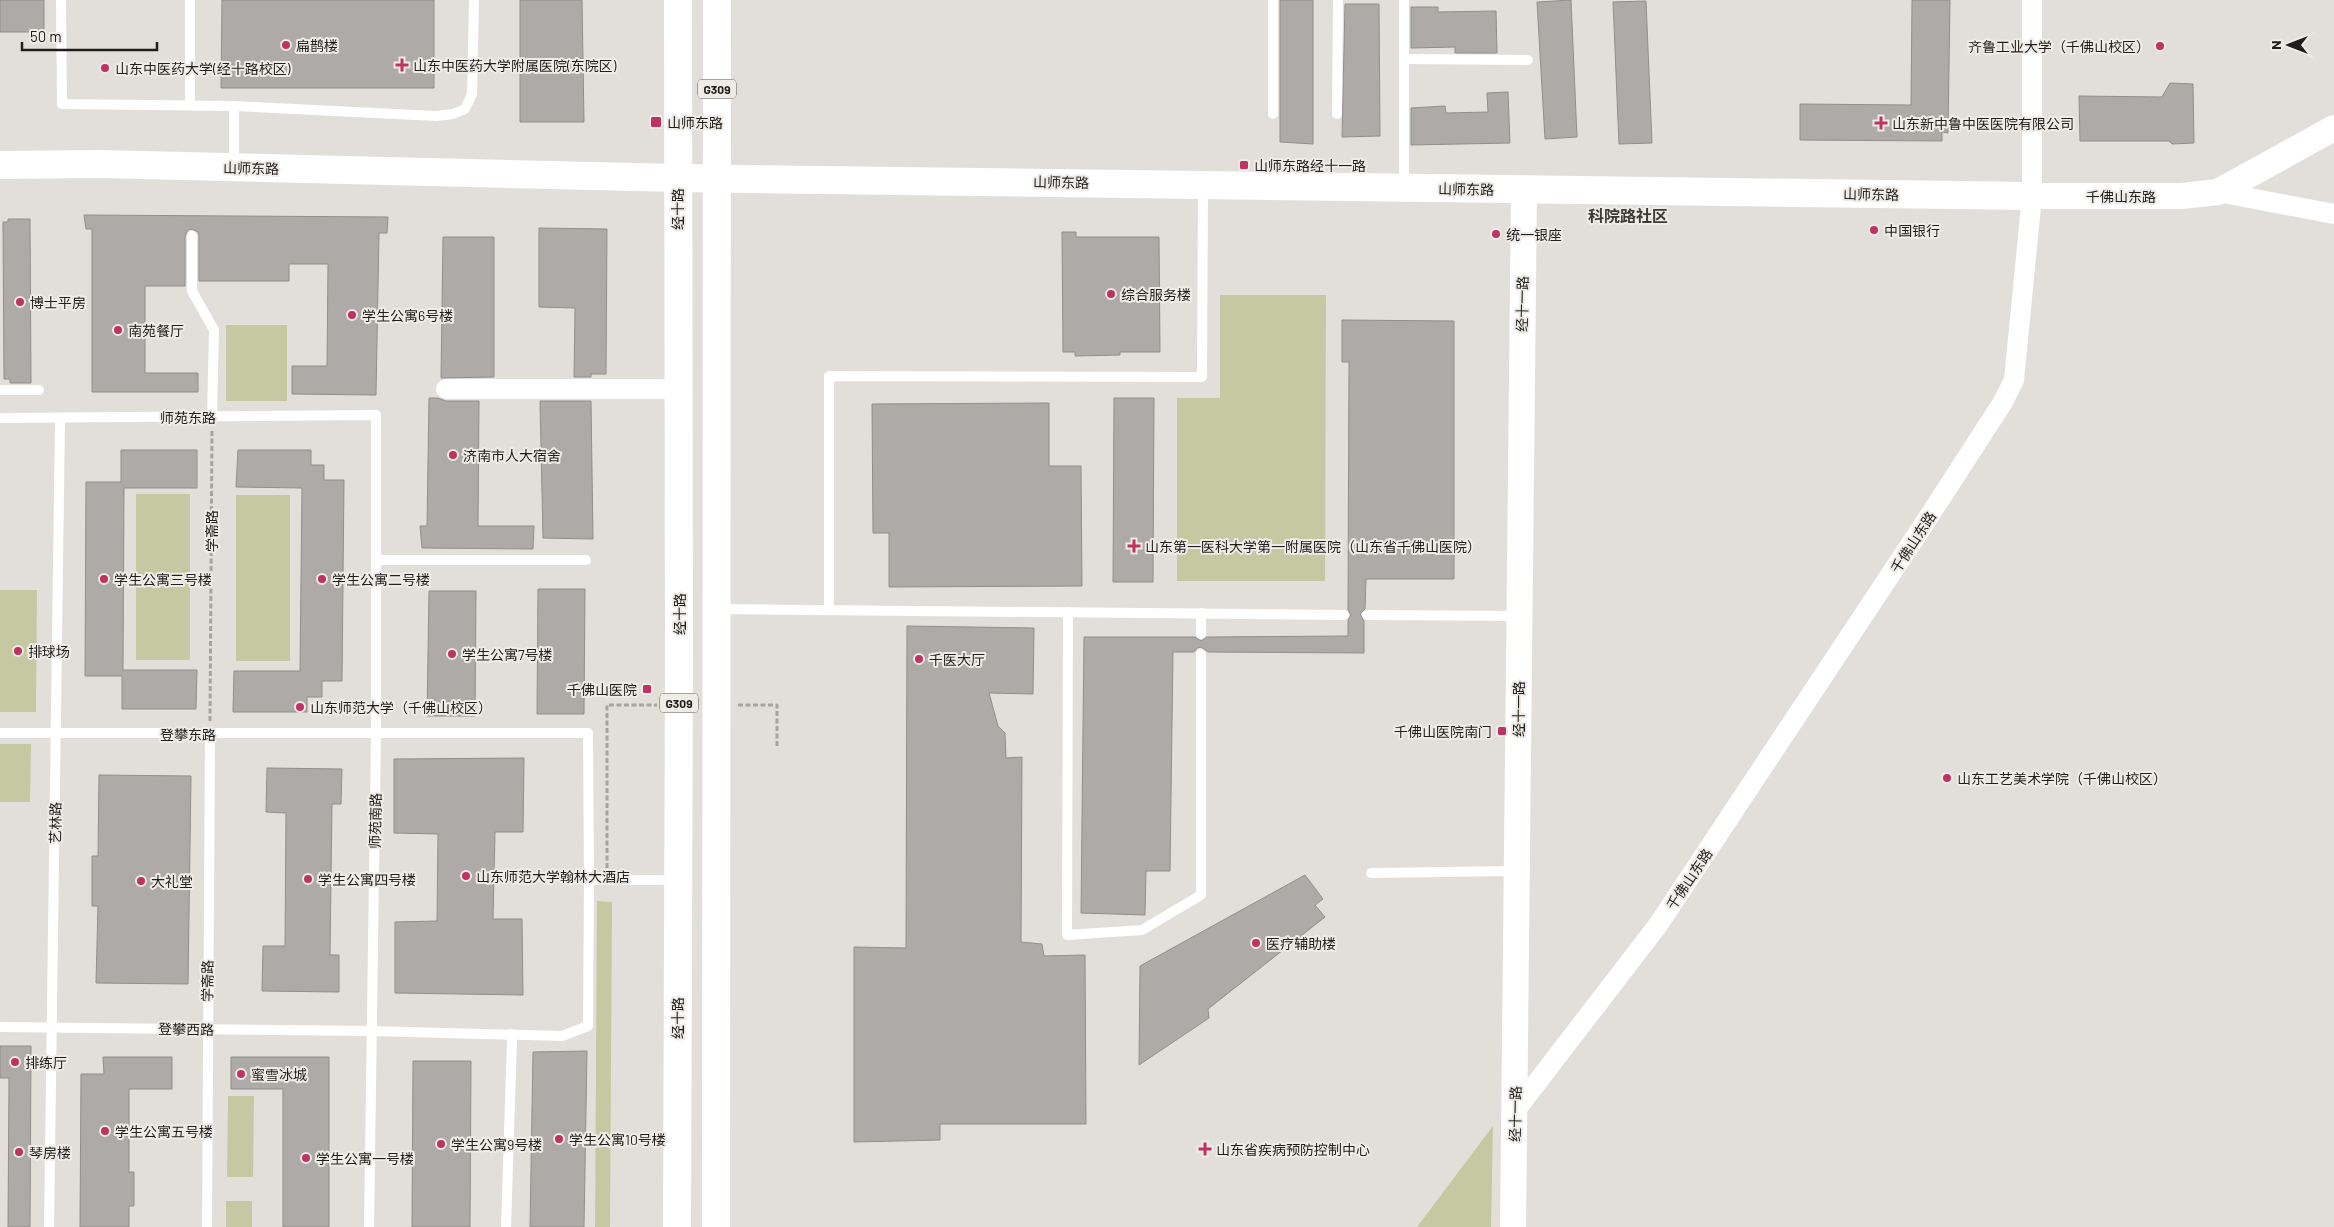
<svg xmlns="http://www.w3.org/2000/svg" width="2334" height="1227" viewBox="0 0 2334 1227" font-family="Barlow,'Noto Sans SC',sans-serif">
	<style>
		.green { fill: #c5c9a2 }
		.building { fill: #aeaaa7; stroke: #918e8b }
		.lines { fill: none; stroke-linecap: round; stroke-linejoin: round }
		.path { stroke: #a6a4a1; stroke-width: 3; stroke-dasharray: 5 2.5; stroke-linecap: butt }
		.service { stroke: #fff; stroke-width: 10 }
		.minor { stroke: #fff; stroke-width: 20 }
		.tertiary { stroke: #fff; stroke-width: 26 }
		.secondary { stroke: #fff; stroke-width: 28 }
		.trunk { stroke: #fff; stroke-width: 28 }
		.poi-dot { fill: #bf3264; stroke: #efece8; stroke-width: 2 }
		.labels { text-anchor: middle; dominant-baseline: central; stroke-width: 4; stroke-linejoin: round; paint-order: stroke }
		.shield { fill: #efece8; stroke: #5d5c59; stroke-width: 1 }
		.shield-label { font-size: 12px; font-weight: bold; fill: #1f1e1c }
		.poi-label { font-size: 14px; fill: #1f1e1c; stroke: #efece8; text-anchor: start }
		.street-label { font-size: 14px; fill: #1f1e1c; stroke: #efece8 }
		.quarter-label { font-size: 16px; font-weight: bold; fill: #3c3936; stroke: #efece8 }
	</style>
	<rect width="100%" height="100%" fill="#e2dfdb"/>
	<g class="green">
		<path d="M1220 295H1326L1325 581H1177V398H1220Z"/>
		<rect x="226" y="325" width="61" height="76"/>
		<rect x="136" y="494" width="54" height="166"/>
		<rect x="236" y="495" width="54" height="166"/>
		<path d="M0 590H37L36 712H0Z"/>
		<path d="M0 744H31L30 802H0Z"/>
		<path d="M597 901 612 902 610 1227H595Z"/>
		<path d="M228 1096H254L253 1177H227Z"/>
		<path d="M1493 1126 1491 1227H1417Z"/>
		<rect x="226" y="1201" width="26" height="26"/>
	</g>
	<g class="building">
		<rect x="0" y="0" width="44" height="32"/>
		<path d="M222 0H434V88H221Z"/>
		<path d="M520 0H582L584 122H520Z"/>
		<path d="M1280 0H1313V144L1280 142Z"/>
		<path d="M1571 0 1577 137 1545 139 1537 2Z"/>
		<path d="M1912 0H1950L1948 133 1942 132V141L1800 140V104L1911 105Z"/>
		<path d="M1646 1 1652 143 1619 144 1613 2Z"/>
		<path d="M1345 4H1379L1380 136 1342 137Z"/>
		<path d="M1411 7H1438V12L1496 11 1497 53H1455V47L1411 48Z"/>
		<path d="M2170 83 2193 84 2194 143 2172 144 2169 141H2080L2079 96 2162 97Z"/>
		<path d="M1508 92 1510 143 1411 145V108L1445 106 1446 113 1488 112 1487 93Z"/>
		<path d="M84 215 388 217 387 233H379L376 395 292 394V366H327L328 264H289V281H199V236L198 232 192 229 188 230 185 236V286H145V373H198V392H92V229H86Z"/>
		<path d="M8 219H30L31 383H10V379H4L3 222H8Z"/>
		<path d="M539 228 607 229 606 374H591V377H574L575 308 539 307Z"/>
		<path d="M1062 232H1076V237H1159L1160 352H1120V355L1075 356V352H1063Z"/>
		<path d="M443 237H494V377L441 378Z"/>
		<path d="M1342 320 1454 321V579H1366L1365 609 1360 614 1364 621V653L1208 652 1201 647 1197 648 1194 652H1173L1170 871H1146L1145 915 1081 913 1084 637H1195L1201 641 1207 637 1348 636V620L1351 615 1348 610 1349 362H1342Z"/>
		<path d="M429 398H438L446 401H479L478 526H534L533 549 422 548 420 526H427Z"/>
		<path d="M1114 398H1154L1153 582H1113Z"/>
		<path d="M540 401H591L593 539 543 538Z"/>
		<path d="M1049 403V466H1081L1082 586 889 587V533H873L872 404Z"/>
		<path d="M121 450H197V488H124L123 670H197L196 709H122V676H85L86 482H121Z"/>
		<path d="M238 450H311V465H324V480H344L342 681H322V697H307V712H233L234 671H300L302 488 236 487Z"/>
		<path d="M538 589H585L584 714H537Z"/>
		<path d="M429 591H476L475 716H427Z"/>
		<path d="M907 626 1034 628 1033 694 989 693 998 726 1005 733 1006 758 1022 757 1021 942 1042 944 1044 956 1085 955 1086 1124H940V1140L854 1142V947L906 948Z"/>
		<path d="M524 758 523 832H495L493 919H522L523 995 395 993V922L437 921 438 834 394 833V759Z"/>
		<path d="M267 768 342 769 341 804H332L330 955H339V992L262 991 263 946H285L286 813 266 812Z"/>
		<path d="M99 775 191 776 188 984 96 983 98 906H92V856H98Z"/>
		<path d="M1305 875 1323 899 1315 905 1325 917 1208 1009 1209 1018 1139 1065 1140 966Z"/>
		<path d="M0 1046H31L30 1227H8L9 1078H0Z"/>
		<path d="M587 1051 584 1227H530L533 1052Z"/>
		<path d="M103 1057H172V1089H129V1172H134V1206H129V1227H80L81 1074H104Z"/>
		<path d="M231 1057H329V1227H283V1089H231Z"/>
		<path d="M413 1061H471L470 1227H412Z"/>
	</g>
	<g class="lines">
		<g class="path">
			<path d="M738 705H777V748"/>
			<path d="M210 721 212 430"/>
			<path d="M607 868V705H657"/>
		</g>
		<g class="service">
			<path d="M61 0 62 104 234 106V167"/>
			<path d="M190 0V105"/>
			<path d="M1273 0V114"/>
			<path d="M1404 0V187"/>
			<path d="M1404 59 1528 60"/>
			<path d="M234 106 436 116 453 114 465 109 472 94 474 0"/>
			<path d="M1337 114 1338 0"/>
			<path d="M192 236V291L214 330 212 417"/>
			<path d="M0 390H39"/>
			<path d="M0 418 376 415V734L369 1227"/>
			<path d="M377 560H586"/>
			<path d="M717 609 1344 615"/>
			<path d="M829 610V376L1202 377 1203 187"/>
			<path d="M1068 612 1067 935 1142 930 1201 895V654"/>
			<path d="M1201 613V634"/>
			<path d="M1367 615 1518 616"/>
			<path d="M0 733H588L589 880H677"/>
			<path d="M1371 873 1515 871"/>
			<path d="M0 1027 371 1031 562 1036 588 1026 589 880"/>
			<path d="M49 1227 60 418"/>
			<path d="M207 1227 210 734"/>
			<path d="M506 1227 512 1040 511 1034"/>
		</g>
		<g class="minor">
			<path d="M2218 192 2334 214"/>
			<path d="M446 389H677"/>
			<path d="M1515 1111 1658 925 1926 521 2003 402 2014 380 2032 196V0"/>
		</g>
		<g class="tertiary">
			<path d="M2032 196H2182L2218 192 2334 128"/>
			<path d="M1513 1227 1524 190"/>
		</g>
		<path class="secondary" d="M0 165 100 164 677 178 2032 196"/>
		<g class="trunk">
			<path d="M677 1227 679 668 678 0"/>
			<path d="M716 1227 717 0"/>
		</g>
	</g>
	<g class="poi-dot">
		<circle cx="286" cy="45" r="5"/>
		<circle cx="2160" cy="46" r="5"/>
		<path d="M399.5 57.5h5v5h5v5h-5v5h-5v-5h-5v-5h5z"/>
		<circle cx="105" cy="68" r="5"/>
		<rect x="650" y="116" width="12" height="12" rx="2.5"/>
		<path d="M1878.5 115.5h5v5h5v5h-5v5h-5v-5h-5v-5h5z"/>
		<rect x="1239" y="160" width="10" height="10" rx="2.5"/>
		<circle cx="1874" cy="230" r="5"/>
		<circle cx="1496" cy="234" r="5"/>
		<circle cx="1111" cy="294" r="5"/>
		<circle cx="20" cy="302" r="5"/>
		<circle cx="352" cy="315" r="5"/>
		<circle cx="118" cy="330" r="5"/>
		<circle cx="453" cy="455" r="5"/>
		<path d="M1131.5 538.5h5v5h5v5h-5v5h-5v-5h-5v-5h5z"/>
		<circle cx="104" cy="579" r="5"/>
		<circle cx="322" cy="579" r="5"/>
		<circle cx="18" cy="651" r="5"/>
		<circle cx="452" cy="654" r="5"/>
		<circle cx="919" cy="659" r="5"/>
		<rect x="642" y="684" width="10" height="10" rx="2.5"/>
		<circle cx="300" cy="707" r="5"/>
		<rect x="1497" y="726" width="10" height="10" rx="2.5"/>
		<circle cx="1947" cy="778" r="5"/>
		<circle cx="466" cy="876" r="5"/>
		<circle cx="308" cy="879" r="5"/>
		<circle cx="141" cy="881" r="5"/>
		<circle cx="1256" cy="943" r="5"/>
		<circle cx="15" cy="1062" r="5"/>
		<circle cx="241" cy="1074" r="5"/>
		<circle cx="105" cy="1131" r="5"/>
		<circle cx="559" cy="1139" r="5"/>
		<circle cx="441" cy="1144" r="5"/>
		<path d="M1202.5 1141.5h5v5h5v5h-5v5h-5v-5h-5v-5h5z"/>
		<circle cx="19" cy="1152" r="5"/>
		<circle cx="306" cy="1158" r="5"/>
	</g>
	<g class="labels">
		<g class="shield">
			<rect x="698" y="79.5" width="38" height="19" rx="4"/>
			<rect x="660" y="693.5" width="38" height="19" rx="4"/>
		</g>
		<g class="shield-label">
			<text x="717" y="89">G309</text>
			<text x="679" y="703">G309</text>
		</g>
		<g class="poi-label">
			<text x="296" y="45">扁鹊楼</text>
			<text x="2150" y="46" text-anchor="end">齐鲁工业大学（千佛山校区）</text>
			<text x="413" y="65">山东中医药大学附属医院(东院区)</text>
			<text x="115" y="68">山东中医药大学(经十路校区)</text>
			<text x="667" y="122">山师东路</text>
			<text x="1892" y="123">山东新中鲁中医医院有限公司</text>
			<text x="1254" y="165">山师东路经十一路</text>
			<text x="1884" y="230">中国银行</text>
			<text x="1506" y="234">统一银座</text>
			<text x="1121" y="294">综合服务楼</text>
			<text x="30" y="302">博士平房</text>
			<text x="362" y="315">学生公寓6号楼</text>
			<text x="128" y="330">南苑餐厅</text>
			<text x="463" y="455">济南市人大宿舍</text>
			<text x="1145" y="546">山东第一医科大学第一附属医院（山东省千佛山医院）</text>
			<text x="114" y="579">学生公寓三号楼</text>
			<text x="332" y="579">学生公寓二号楼</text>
			<text x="28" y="651">排球场</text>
			<text x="462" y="654">学生公寓7号楼</text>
			<text x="929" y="659">千医大厅</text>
			<text x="637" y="689" text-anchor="end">千佛山医院</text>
			<text x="310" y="707">山东师范大学（千佛山校区）</text>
			<text x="1492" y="731" text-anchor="end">千佛山医院南门</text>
			<text x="1957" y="778">山东工艺美术学院（千佛山校区）</text>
			<text x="476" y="876">山东师范大学翰林大酒店</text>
			<text x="318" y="879">学生公寓四号楼</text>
			<text x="151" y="881">大礼堂</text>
			<text x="1266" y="943">医疗辅助楼</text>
			<text x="25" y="1062">排练厅</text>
			<text x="251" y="1074">蜜雪冰城</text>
			<text x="115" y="1131">学生公寓五号楼</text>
			<text x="569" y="1139">学生公寓10号楼</text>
			<text x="451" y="1144">学生公寓9号楼</text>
			<text x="1216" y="1149">山东省疾病预防控制中心</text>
			<text x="29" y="1152">琴房楼</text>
			<text x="316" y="1158">学生公寓一号楼</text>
		</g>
		<g class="street-label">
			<text transform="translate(251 168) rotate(1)">山师东路</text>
			<text transform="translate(1061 182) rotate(1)">山师东路</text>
			<text transform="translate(1466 189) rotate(1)">山师东路</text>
			<text transform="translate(1871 194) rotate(1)">山师东路</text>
			<text x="2121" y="196">千佛山东路</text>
			<text transform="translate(677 209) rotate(-90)">经十路</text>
			<text transform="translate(1522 304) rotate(-89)">经十一路</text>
			<text x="188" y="417">师苑东路</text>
			<text transform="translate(211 531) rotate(-90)">学斋路</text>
			<text transform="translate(1913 542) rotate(-57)">千佛山东路</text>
			<text transform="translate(679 614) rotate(-90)">经十路</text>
			<text transform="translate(1518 709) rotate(-90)">经十一路</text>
			<text x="188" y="734">登攀东路</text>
			<text transform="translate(375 821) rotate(-89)">师苑南路</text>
			<text transform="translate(55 823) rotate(-89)">艺林路</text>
			<text transform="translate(1689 879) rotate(-56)">千佛山东路</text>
			<text transform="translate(207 981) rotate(-89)">学斋路</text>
			<text transform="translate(677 1018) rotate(-90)">经十路</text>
			<text transform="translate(186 1029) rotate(1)">登攀西路</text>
			<text transform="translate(1515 1114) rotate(-89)">经十一路</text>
		</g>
		<g class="quarter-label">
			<text x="1628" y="215">科院路社区</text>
		</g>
	</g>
	<g transform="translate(2289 45) rotate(270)" stroke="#efece8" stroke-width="4" paint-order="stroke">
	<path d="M0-4L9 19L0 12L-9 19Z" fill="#1f1e1c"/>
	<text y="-8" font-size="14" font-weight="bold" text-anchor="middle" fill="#1f1e1c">N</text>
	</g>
	<path d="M22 42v8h135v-8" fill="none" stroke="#1f1e1c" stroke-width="2.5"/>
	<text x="30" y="42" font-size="15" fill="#1f1e1c" stroke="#efece8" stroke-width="4" paint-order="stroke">50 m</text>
</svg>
